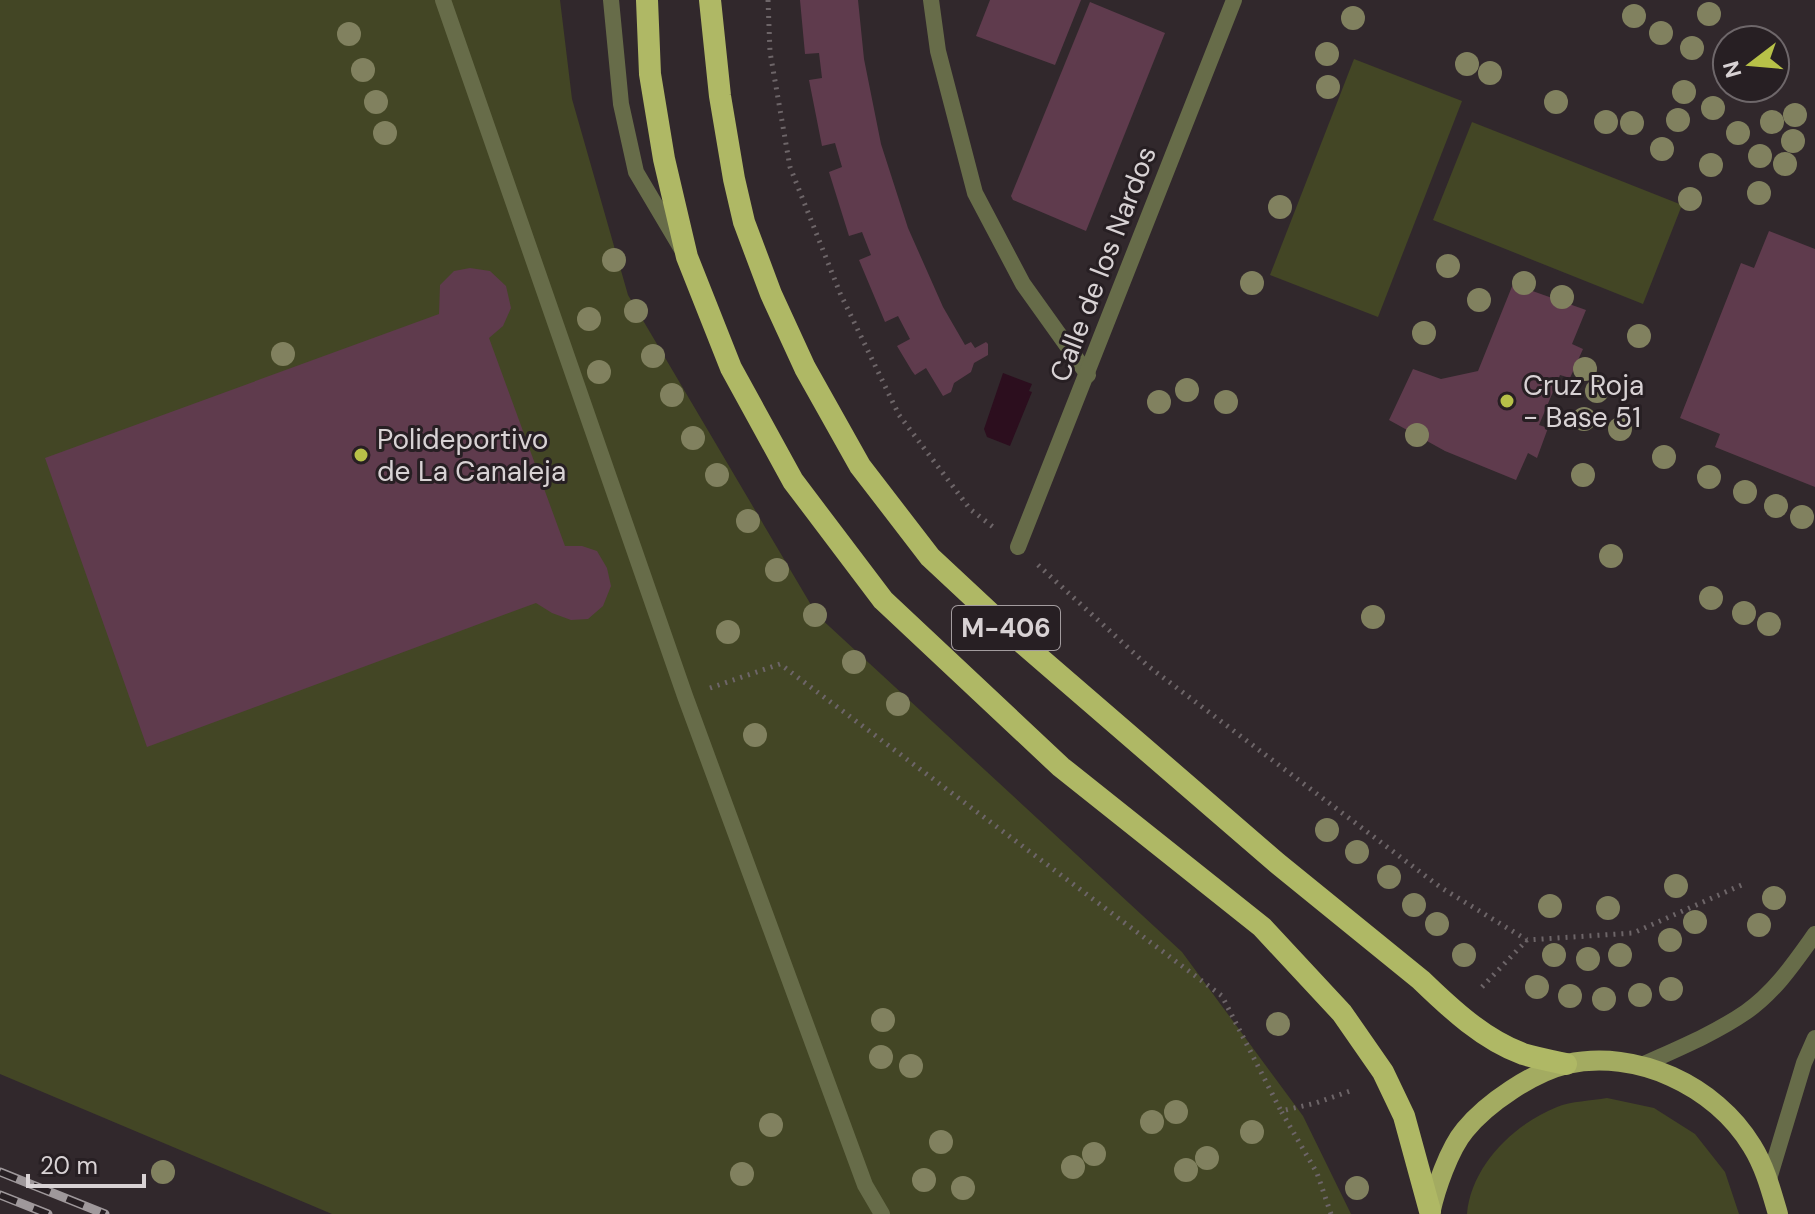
<svg xmlns="http://www.w3.org/2000/svg" width="1815" height="1214" viewBox="0 0 1815 1214" font-family="'DM Sans',sans-serif">
	<style>
		.green { fill: #434625 }
		.water { fill: #2c0e1e }
		.building { fill: #5f3b4d }
		.lines { fill: none; stroke-linecap: round; stroke-linejoin: round }
		.path { stroke: #6d6568; stroke-width: 5; stroke-dasharray: 2 6; stroke-linecap: butt }
		.service { stroke: #676c49; stroke-width: 16 }
		.minor { stroke: #676c49; stroke-width: 16 }
		.tertiary { stroke: #676c49; stroke-width: 16 }
		.primary { stroke: #a3ab61; stroke-width: 20 }
		.trunk { stroke: #afb865; stroke-width: 22 }
		.rail-casing { stroke: #9f989b; stroke-width: 9 }
		.rail { stroke: #271f23; stroke-width: 6; stroke-dasharray: 18; stroke-linecap: butt }
		.tree { fill: #81815f }
		.poi-dot { fill: #b7c148; stroke: #271f23; stroke-width: 3 }
		.labels { text-anchor: middle; dominant-baseline: central; stroke-width: 6; stroke-linejoin: round; paint-order: stroke }
		.shield { fill: #271f23; stroke: #a39c9f; stroke-width: 2 }
		.shield-label { font-size: 26px; font-weight: bold; fill: #d8d2d4 }
		.street-label { font-size: 28px; fill: #d8d2d4; stroke: #271f23 }
		.poi-label { font-size: 28px; fill: #d8d2d4; stroke: #271f23; text-anchor: start }
	</style>
	<rect width="100%" height="100%" fill="#31282c"/>
	<g class="green">
		<path d="M0 0H560L572 99 628 295 817 615 1182 952 1303 1116 1351 1214H332L0 1074Z"/>
		<path d="M1354 59 1462 101 1378 317 1270 275Z"/>
		<path d="M1472 122 1682 205 1643 304 1433 220Z"/>
		<path d="M1607 1098 1654 1108 1695 1134 1725 1172 1739 1214H1467C1471 1166 1514 1124 1557 1107 1571 1101 1591 1101 1607 1098Z"/>
	</g>
	<path class="water" d="M1003 373 1032 384 1029 391 1032 392 1010 446 987 437 984 429Z"/>
	<g class="building">
		<path d="M800 0H858L864 59 881 144 908 228 943 307 965 345 971 342 975 348 986 342 988 344V355L974 363 971 372 954 383 951 392 943 396 926 368 915 375 912 371 897 346 910 339 898 316 885 322 859 260 871 255 862 232 849 236 829 172 842 167 835 143 822 146 809 80 822 78 819 53 805 54Z"/>
		<path d="M990 0H1081L1055 65 976 36Z"/>
		<path d="M1090 2 1165 33 1086 231 1013 200 1011 196Z"/>
		<path d="M1769 231 1815 249V487L1715 447 1720 434 1680 418 1741 263 1754 268Z"/>
		<path d="M470 268 490 271 506 286 511 308 503 326 489 338 565 546H582L597 551 607 568 611 586 603 606 588 619 571 620 552 613 536 603 147 747 45 458 439 314 440 285 454 271Z"/>
		<path d="M1513 284 1586 310 1572 344 1583 349 1570 378 1560 375 1539 425 1548 428 1537 458 1528 453 1516 480 1445 451 1389 420 1413 369 1441 379 1478 371Z"/>
	</g>
	<g class="lines">
		<g class="path">
			<path d="M768 0 770 52 790 167 840 293 899 415 970 509 997 530"/>
			<path d="M1038 565 1148 666 1440 887 1527 940 1633 933 1746 883"/>
			<path d="M710 688 780 664 1222 996 1281 1111"/>
			<path d="M1482 987 1527 940"/>
			<path d="M1331 1214 1317 1173 1281 1111 1316 1103 1350 1091"/>
		</g>
		<g class="service">
			<path d="M443 0 685 696 865 1185 882 1214"/>
			<path d="M611 0 621 104 636 172 681 248"/>
		</g>
		<g class="minor">
			<path d="M931 0 938 51 975 193 1023 284 1088 375"/>
			<path d="M1018 547 1234 0"/>
		</g>
		<g class="tertiary">
			<path d="M1642 1065C1677 1049 1714 1034 1746 1012 1775 992 1795 962 1815 934"/>
			<path d="M1769 1179 1804 1063 1815 1038"/>
		</g>
		<path class="primary" d="M1430 1214C1435 1190 1449 1149 1465 1130 1487 1103 1533 1072 1567 1064 1636 1049 1715 1085 1752 1146 1765 1167 1771 1190 1778 1214"/>
		<g class="trunk">
			<path d="M647 0 650 74 664 159 687 257 731 368 793 481 883 600 1061 767 1262 927 1342 1013 1383 1072 1404 1116 1430 1211"/>
			<path d="M710 0 720 96 734 179 744 222 771 294 805 368 860 466 930 557 1020 641 1277 863 1421 980C1451 1009 1483 1039 1523 1054 1537 1058 1552 1061 1566 1064"/>
		</g>
		<g class="rail-casing">
			<g id="rail">
				<path d="M0 1172 105 1214"/>
				<path d="M0 1195 48 1214"/>
			</g>
		</g>
		<use href="#rail" class="rail"/>
	</g>
	<g class="tree">
		<circle cx="1709" cy="14" r="12"/>
		<circle cx="1634" cy="16" r="12"/>
		<circle cx="1353" cy="18" r="12"/>
		<circle cx="1661" cy="33" r="12"/>
		<circle cx="349" cy="34" r="12"/>
		<circle cx="1692" cy="48" r="12"/>
		<circle cx="1327" cy="54" r="12"/>
		<circle cx="1467" cy="64" r="12"/>
		<circle cx="363" cy="70" r="12"/>
		<circle cx="1490" cy="73" r="12"/>
		<circle cx="1328" cy="87" r="12"/>
		<circle cx="1684" cy="92" r="12"/>
		<circle cx="376" cy="102" r="12"/>
		<circle cx="1556" cy="102" r="12"/>
		<circle cx="1713" cy="108" r="12"/>
		<circle cx="1795" cy="115" r="12"/>
		<circle cx="1678" cy="120" r="12"/>
		<circle cx="1606" cy="122" r="12"/>
		<circle cx="1772" cy="122" r="12"/>
		<circle cx="1632" cy="123" r="12"/>
		<circle cx="385" cy="133" r="12"/>
		<circle cx="1738" cy="133" r="12"/>
		<circle cx="1793" cy="141" r="12"/>
		<circle cx="1662" cy="149" r="12"/>
		<circle cx="1760" cy="156" r="12"/>
		<circle cx="1785" cy="164" r="12"/>
		<circle cx="1711" cy="165" r="12"/>
		<circle cx="1759" cy="193" r="12"/>
		<circle cx="1690" cy="199" r="12"/>
		<circle cx="1280" cy="207" r="12"/>
		<circle cx="614" cy="260" r="12"/>
		<circle cx="1448" cy="266" r="12"/>
		<circle cx="1252" cy="283" r="12"/>
		<circle cx="1524" cy="283" r="12"/>
		<circle cx="1562" cy="297" r="12"/>
		<circle cx="1479" cy="300" r="12"/>
		<circle cx="636" cy="311" r="12"/>
		<circle cx="589" cy="319" r="12"/>
		<circle cx="1424" cy="333" r="12"/>
		<circle cx="1639" cy="336" r="12"/>
		<circle cx="283" cy="354" r="12"/>
		<circle cx="653" cy="356" r="12"/>
		<circle cx="1585" cy="369" r="12"/>
		<circle cx="599" cy="372" r="12"/>
		<circle cx="1187" cy="390" r="12"/>
		<circle cx="1597" cy="391" r="12"/>
		<circle cx="672" cy="395" r="12"/>
		<circle cx="1159" cy="402" r="12"/>
		<circle cx="1226" cy="402" r="12"/>
		<circle cx="1584" cy="419" r="12"/>
		<circle cx="1620" cy="429" r="12"/>
		<circle cx="1417" cy="435" r="12"/>
		<circle cx="693" cy="438" r="12"/>
		<circle cx="1664" cy="457" r="12"/>
		<circle cx="717" cy="475" r="12"/>
		<circle cx="1583" cy="475" r="12"/>
		<circle cx="1709" cy="477" r="12"/>
		<circle cx="1745" cy="492" r="12"/>
		<circle cx="1776" cy="506" r="12"/>
		<circle cx="1802" cy="517" r="12"/>
		<circle cx="748" cy="521" r="12"/>
		<circle cx="1611" cy="556" r="12"/>
		<circle cx="777" cy="570" r="12"/>
		<circle cx="1711" cy="598" r="12"/>
		<circle cx="1744" cy="613" r="12"/>
		<circle cx="815" cy="615" r="12"/>
		<circle cx="1373" cy="617" r="12"/>
		<circle cx="1769" cy="624" r="12"/>
		<circle cx="728" cy="632" r="12"/>
		<circle cx="854" cy="662" r="12"/>
		<circle cx="898" cy="704" r="12"/>
		<circle cx="755" cy="735" r="12"/>
		<circle cx="1327" cy="830" r="12"/>
		<circle cx="1357" cy="852" r="12"/>
		<circle cx="1389" cy="877" r="12"/>
		<circle cx="1676" cy="886" r="12"/>
		<circle cx="1774" cy="898" r="12"/>
		<circle cx="1414" cy="905" r="12"/>
		<circle cx="1550" cy="906" r="12"/>
		<circle cx="1608" cy="908" r="12"/>
		<circle cx="1695" cy="922" r="12"/>
		<circle cx="1437" cy="924" r="12"/>
		<circle cx="1759" cy="925" r="12"/>
		<circle cx="1670" cy="940" r="12"/>
		<circle cx="1464" cy="955" r="12"/>
		<circle cx="1554" cy="955" r="12"/>
		<circle cx="1620" cy="955" r="12"/>
		<circle cx="1588" cy="959" r="12"/>
		<circle cx="1537" cy="987" r="12"/>
		<circle cx="1671" cy="989" r="12"/>
		<circle cx="1640" cy="995" r="12"/>
		<circle cx="1570" cy="996" r="12"/>
		<circle cx="1604" cy="999" r="12"/>
		<circle cx="883" cy="1020" r="12"/>
		<circle cx="1278" cy="1024" r="12"/>
		<circle cx="881" cy="1057" r="12"/>
		<circle cx="911" cy="1066" r="12"/>
		<circle cx="1176" cy="1112" r="12"/>
		<circle cx="1152" cy="1122" r="12"/>
		<circle cx="771" cy="1125" r="12"/>
		<circle cx="1252" cy="1132" r="12"/>
		<circle cx="941" cy="1142" r="12"/>
		<circle cx="1094" cy="1154" r="12"/>
		<circle cx="1207" cy="1158" r="12"/>
		<circle cx="1073" cy="1167" r="12"/>
		<circle cx="1186" cy="1170" r="12"/>
		<circle cx="163" cy="1172" r="12"/>
		<circle cx="742" cy="1174" r="12"/>
		<circle cx="924" cy="1180" r="12"/>
		<circle cx="963" cy="1188" r="12"/>
		<circle cx="1357" cy="1188" r="12"/>
	</g>
	<g class="poi-dot">
		<circle cx="1507" cy="401" r="8"/>
		<circle cx="361" cy="455" r="8"/>
	</g>
	<g class="labels">
		<rect class="shield" x="952" y="606" width="108" height="44" rx="6"/>
		<g class="shield-label">
			<text x="1006" y="628">M-406</text>
		</g>
		<g class="street-label">
			<text transform="translate(1103 264) rotate(-69)">Calle de los Nardos</text>
		</g>
		<g class="poi-label">
			<text x="1523" y="385">Cruz Roja<tspan x="1523" dy="32">- Base 51</tspan></text>
			<text x="377" y="439">Polideportivo<tspan x="377" dy="32">de La Canaleja</tspan></text>
		</g>
	</g>
	<g transform="translate(1751 64) rotate(254)"><circle r="38" fill="#271f23" stroke="#6e676a" stroke-width="2"/>
	<path d="M0-6L14 30L0 20L-14 30Z" fill="#b7c148"/>
	<text y="-12" font-size="22" font-weight="bold" text-anchor="middle" fill="#d8d2d4">N</text>
	</g>
	<path d="M28 1174v12h116v-12" fill="none" stroke="#d8d2d4" stroke-width="4"/>
	<text x="40" y="1174" font-size="24" fill="#d8d2d4" stroke="#271f23" stroke-width="6" paint-order="stroke">20 m</text>
</svg>
